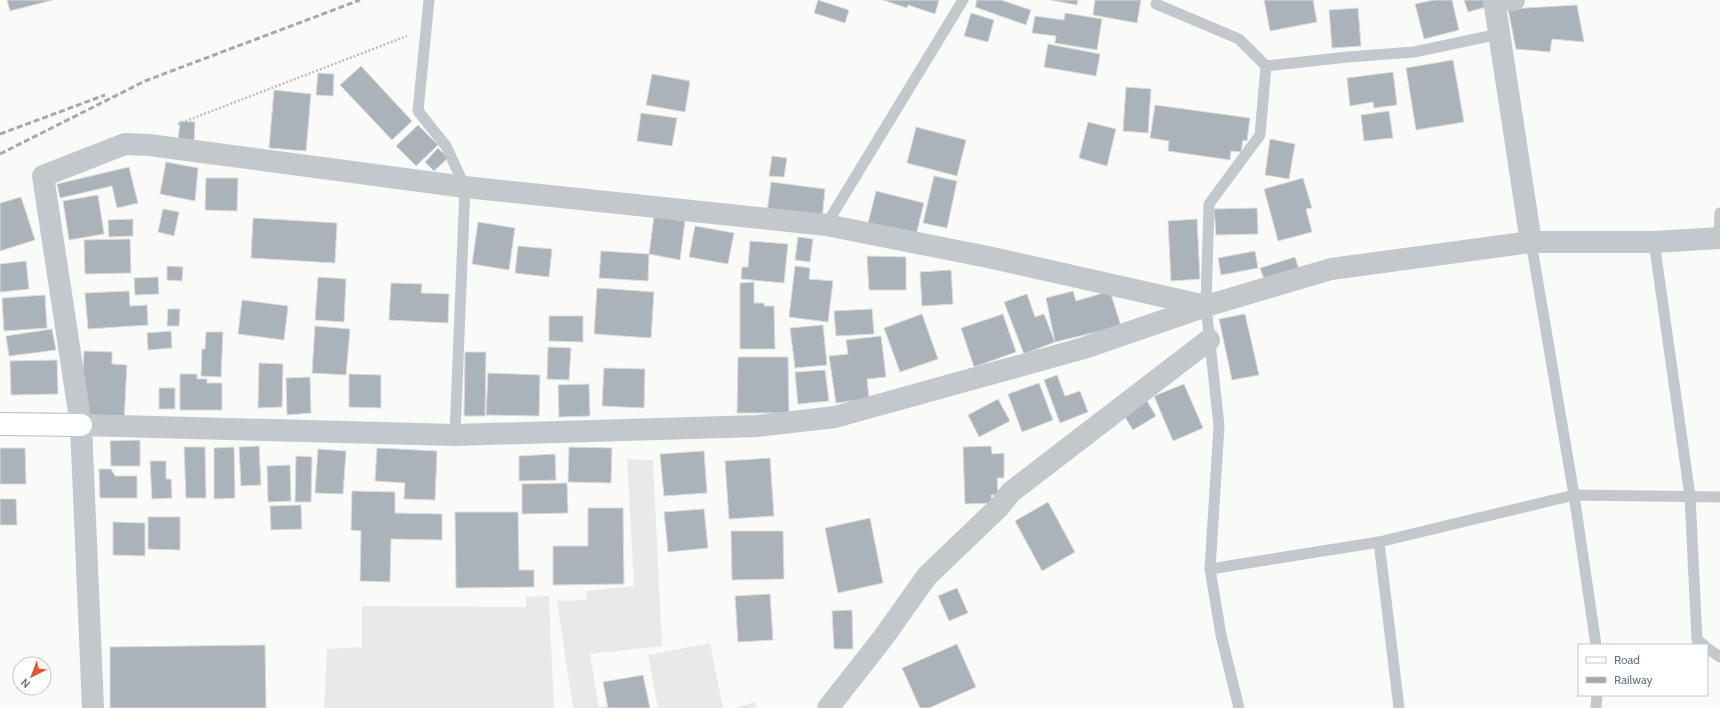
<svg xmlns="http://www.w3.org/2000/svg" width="1720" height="708" viewBox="0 0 1720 708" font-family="Cabin,sans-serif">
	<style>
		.built { fill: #e8e9e9 }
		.building { fill: #aab3b9; stroke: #dcdcda }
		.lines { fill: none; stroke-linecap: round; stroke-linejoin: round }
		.secondary-casing { stroke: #b3babf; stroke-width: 24 }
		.path { stroke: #bbbfc2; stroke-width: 2.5; stroke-dasharray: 2 2; stroke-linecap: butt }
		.service { stroke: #c3c8cc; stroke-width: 11 }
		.minor { stroke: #c3c8cc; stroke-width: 22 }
		.secondary { stroke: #fff; stroke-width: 22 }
		.rail { stroke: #a2aab0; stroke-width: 3; stroke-dasharray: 6 3; stroke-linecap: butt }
	</style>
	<rect width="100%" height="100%" fill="#fafaf8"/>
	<g class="built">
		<path d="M627 459 653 460 662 646 590 654 599 707 618 704 620 708H573L557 601 587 600 586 591 634 586Z"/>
		<path d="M549 596 554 708H324L327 649 362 647V606L526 607V597Z"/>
		<path d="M710 643 723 708H658L648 655Z"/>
		<path d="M755 702 757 708H734Z"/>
	</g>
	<g class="building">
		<path d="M7 0H53L10 11Z"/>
		<path d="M818 0 849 10 845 23 814 13Z"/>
		<path d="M883 0H939L935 14 908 5 907 8Z"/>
		<path d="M977 0H1001L1031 10 1026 25 975 7Z"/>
		<path d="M1050 0H1078L1077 5Z"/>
		<path d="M1095 0H1141L1137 23 1093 15Z"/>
		<path d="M1264 0H1313L1317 22 1270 31Z"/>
		<path d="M1434 0H1452L1459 30 1424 39 1415 4Z"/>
		<path d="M1464 0H1489L1490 6 1468 12Z"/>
		<path d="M1577 5 1584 42 1552 39 1550 52 1516 49 1508 9Z"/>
		<path d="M1358 8 1361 46 1332 48 1329 10Z"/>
		<path d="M971 13 994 20 988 42 964 36Z"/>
		<path d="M1065 13 1102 19 1097 50 1055 43 1056 36 1032 33 1035 16 1064 20Z"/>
		<path d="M1048 44 1100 54 1096 76 1044 67Z"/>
		<path d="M1453 60 1464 122 1416 130 1406 68Z"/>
		<path d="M361 66 412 121 392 140 340 85Z"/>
		<path d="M1393 72 1397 105 1374 108 1373 102 1350 106 1347 78Z"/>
		<path d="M318 73 334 74 333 96 316 95Z"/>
		<path d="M652 74 690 81 685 112 646 105Z"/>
		<path d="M1126 87 1151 89 1148 133 1123 131Z"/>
		<path d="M274 90 311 94 306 151 269 148Z"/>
		<path d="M1155 105 1250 118 1247 141 1243 140 1241 152 1231 151 1230 160 1168 151 1169 141 1150 138Z"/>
		<path d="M1389 111 1393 138 1364 141 1361 115Z"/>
		<path d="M641 113 677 118 672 146 637 141Z"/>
		<path d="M180 121 195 122 194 143 178 142Z"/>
		<path d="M1088 122 1116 129 1107 166 1079 158Z"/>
		<path d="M418 125 438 145 416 166 396 146Z"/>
		<path d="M916 127 966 140 957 176 907 163Z"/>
		<path d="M1270 139 1295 144 1289 179 1265 175Z"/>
		<path d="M438 148 448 158 434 171 425 162Z"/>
		<path d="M772 156 787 158 784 177 769 176Z"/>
		<path d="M166 162 198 168 195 201 160 194Z"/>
		<path d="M129 167 138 203 117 208 112 186 60 198 57 184Z"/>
		<path d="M934 176 957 181 947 228 923 223Z"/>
		<path d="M206 178H238L237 211 205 210Z"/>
		<path d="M1303 178 1312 208 1306 209 1312 232 1278 241 1264 189Z"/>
		<path d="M771 182 825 189 822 220 767 213Z"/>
		<path d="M876 191 924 203 916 235 868 223Z"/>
		<path d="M98 195 104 234 69 240 63 201Z"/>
		<path d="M21 197 35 240 0 251V203Z"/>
		<path d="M1257 208 1258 234 1216 235 1214 209Z"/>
		<path d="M163 209 179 212 174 236 158 232Z"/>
		<path d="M654 216 685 221 680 260 649 254Z"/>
		<path d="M253 218 337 223 335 263 251 258Z"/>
		<path d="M133 219V236L109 237 108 220Z"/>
		<path d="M1197 219 1200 279 1171 281 1168 221Z"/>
		<path d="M478 222 515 228 509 270 472 264Z"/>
		<path d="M695 226 734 233 728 264 689 257Z"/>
		<path d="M798 237 813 239 810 262 795 260Z"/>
		<path d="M130 239 131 273 85 274 84 240Z"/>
		<path d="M750 241 788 244 784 283 741 279 742 267H748Z"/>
		<path d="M518 246 552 249 549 277 515 273Z"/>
		<path d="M601 251 649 254 648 281 599 278Z"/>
		<path d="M1255 251 1258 268 1221 275 1218 258Z"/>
		<path d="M867 256 906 257V290H869Z"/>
		<path d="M1295 257 1300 273 1266 284 1260 268Z"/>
		<path d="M26 261 29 289 0 292V264Z"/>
		<path d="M167 266 183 267 182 281 167 280Z"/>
		<path d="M795 266 810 268 809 279 833 281 828 322 789 317Z"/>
		<path d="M951 270 953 304 922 306 920 272Z"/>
		<path d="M158 277 159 294 135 295 134 278Z"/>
		<path d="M318 277 346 279 344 322 315 320Z"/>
		<path d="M754 282V303H764V306H774L775 349H740V283Z"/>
		<path d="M391 283 422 284 421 293 449 294 448 323 389 320Z"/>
		<path d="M597 288 654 292 651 338 594 334Z"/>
		<path d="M129 291 130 306 147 305 148 325 88 329 85 293Z"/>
		<path d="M1073 291 1076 301 1110 291 1121 326 1055 342 1046 298Z"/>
		<path d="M1027 294 1035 317 1044 314 1055 342 1024 354 1004 302Z"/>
		<path d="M45 295 47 328 4 331 2 298Z"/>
		<path d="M242 300 288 306 284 340 238 334Z"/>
		<path d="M168 309H180L179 326H167Z"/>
		<path d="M872 309 874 334 836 336 834 311Z"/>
		<path d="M922 314 938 359 900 372 884 328Z"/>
		<path d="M1003 314 1016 352 974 367 961 328Z"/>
		<path d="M1245 314 1259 375 1232 380 1219 319Z"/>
		<path d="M549 316H583V342L549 341Z"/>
		<path d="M823 325 827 365 795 368 790 328Z"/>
		<path d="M315 326 350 329 346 375 312 373Z"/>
		<path d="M52 329 56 350 9 356 6 336Z"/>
		<path d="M171 331 172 348 148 350 147 333Z"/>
		<path d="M206 332H223L221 377 201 376 202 349H205Z"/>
		<path d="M881 336 886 377 867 379 869 399 836 403 829 356 848 354 846 340Z"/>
		<path d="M548 347 571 348 569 380 547 379Z"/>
		<path d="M84 351 112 352V364L127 365 124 421 80 419Z"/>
		<path d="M465 352H486L485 416H464Z"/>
		<path d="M738 357H788L789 413H737Z"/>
		<path d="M57 360 58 394 11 395 10 361Z"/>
		<path d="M259 363 283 364 282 407 258 408Z"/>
		<path d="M604 368 645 369 644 408 602 406Z"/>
		<path d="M825 370 829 401 798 404 795 372Z"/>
		<path d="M488 373 540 375 539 416 486 415Z"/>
		<path d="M180 374H197V379H207V383H222V410H180Z"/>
		<path d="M349 374 381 375V408L349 407Z"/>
		<path d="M1057 375 1065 396 1080 391 1088 412 1060 423 1044 380Z"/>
		<path d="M310 377 311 413 287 415 286 378Z"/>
		<path d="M1039 383 1053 420 1022 432 1008 394Z"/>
		<path d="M589 384 590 416 559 417 558 385Z"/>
		<path d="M1184 384 1203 428 1173 441 1154 396Z"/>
		<rect x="159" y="388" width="16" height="21"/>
		<path d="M998 399 1010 421 979 437 968 415Z"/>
		<path d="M1147 401 1156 416 1133 430 1123 414Z"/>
		<path d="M140 440V466H111L110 441Z"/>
		<path d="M259 446 261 485 241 486 239 447Z"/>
		<path d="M991 446 992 454 1004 453V478H997L998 495H991L992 503 965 504 963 447Z"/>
		<path d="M184 447H205L206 498H186Z"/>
		<path d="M234 447 235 498 214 499V448Z"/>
		<path d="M569 447 612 448 611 483 568 482Z"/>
		<path d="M0 448H25L26 484H0Z"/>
		<path d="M377 448 437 451 435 500 404 499 405 483 375 481Z"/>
		<path d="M318 449 346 451 343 494 315 493Z"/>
		<path d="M704 451 707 493 664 496 660 454Z"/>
		<path d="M555 454 556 480 519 481V456Z"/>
		<path d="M296 456 312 457 311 502H295Z"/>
		<path d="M770 458 774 516 729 519 725 461Z"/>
		<path d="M150 461H166V479H171L172 498 152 499Z"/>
		<path d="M290 465 291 501 268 502 267 466Z"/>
		<path d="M99 469H111L115 476H137V498H100Z"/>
		<path d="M567 483 568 513 522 514V484Z"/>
		<path d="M352 491 395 492V513L442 514V540L391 539 390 582 360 581 361 531 351 530Z"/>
		<path d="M0 499H16L17 525H0Z"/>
		<path d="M1048 502 1075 552 1042 571 1015 521Z"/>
		<path d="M301 505 302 529 271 530 270 506Z"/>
		<path d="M588 508H623L624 584 553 585V546H588Z"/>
		<path d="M704 509 708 548 668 552 664 512Z"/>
		<path d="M455 512H518L519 570H534V587L456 588Z"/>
		<path d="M148 517H180V550L148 549Z"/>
		<path d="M870 518 883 583 838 593 825 528Z"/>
		<path d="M113 522 145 523V556L113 555Z"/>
		<path d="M731 531H783L784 579 732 580Z"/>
		<path d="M957 588 968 613 949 621 938 596Z"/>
		<path d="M770 594 773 640 738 642 735 596Z"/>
		<path d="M852 610 853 649H834L832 611Z"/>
		<path d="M957 644 976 687 929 708H920L902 668Z"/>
		<path d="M265 645 266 708H110V647Z"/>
		<path d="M643 675 650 708H608L603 682Z"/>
	</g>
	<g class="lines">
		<g class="secondary-casing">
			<path id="secondary" d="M0 424 81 425"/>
		</g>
		<path class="path" d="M178 124 407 36"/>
		<g class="service">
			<path d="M429 0 418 111 446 146 465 187 455 435"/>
			<path d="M1156 4 1239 39 1266 66"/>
			<path d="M826 225 963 0"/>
			<path d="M1719 238 1720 213"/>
			<path d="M1531 242 1574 495 1596 645"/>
			<path d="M1654 242 1690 496 1697 640 1704 645"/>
			<path d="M1379 542 1399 708"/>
			<path d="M1210 569 1379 542 1574 495 1720 497"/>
			<path d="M1707 648 1720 657"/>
			<path d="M1239 708 1221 635 1210 569 1219 426 1206 306 1209 204 1260 135 1266 66 1348 57 1414 52 1499 34"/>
			<path d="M1596 708 1597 695"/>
		</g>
		<g class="minor">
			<path d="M1494 0 1531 242"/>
			<path d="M1494 1 1514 0"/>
			<path d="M81 425 455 435 758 426 835 417 1084 348 1206 306 1331 269 1531 242H1654L1720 238"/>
			<path d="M93 708 81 425 43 176 125 144 149 145 465 187 826 225 988 257 1206 306"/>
			<path d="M828 708 883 638 927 576 999 507 1011 492 1209 340"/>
		</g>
		<use href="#secondary" class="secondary"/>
		<g class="rail">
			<path d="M0 134 105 95"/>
			<path d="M0 154 145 81 360 0"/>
		</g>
	</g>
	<rect x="1578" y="644" width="130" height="52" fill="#ffffff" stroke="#c1c8cd"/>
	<rect x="1586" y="657" width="20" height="6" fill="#ffffff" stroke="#c1c8cd"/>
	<text x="1614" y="664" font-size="12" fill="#657683">Road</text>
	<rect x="1586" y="677" width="20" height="6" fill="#a2aab0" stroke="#c1c8cd"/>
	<text x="1614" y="684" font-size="12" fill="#657683">Railway</text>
	<g transform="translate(32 676) rotate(222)"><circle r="19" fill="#ffffff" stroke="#c1c8cd"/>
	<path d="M0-3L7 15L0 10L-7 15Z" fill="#e4572e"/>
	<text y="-6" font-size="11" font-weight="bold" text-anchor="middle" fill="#657683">N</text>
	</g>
</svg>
